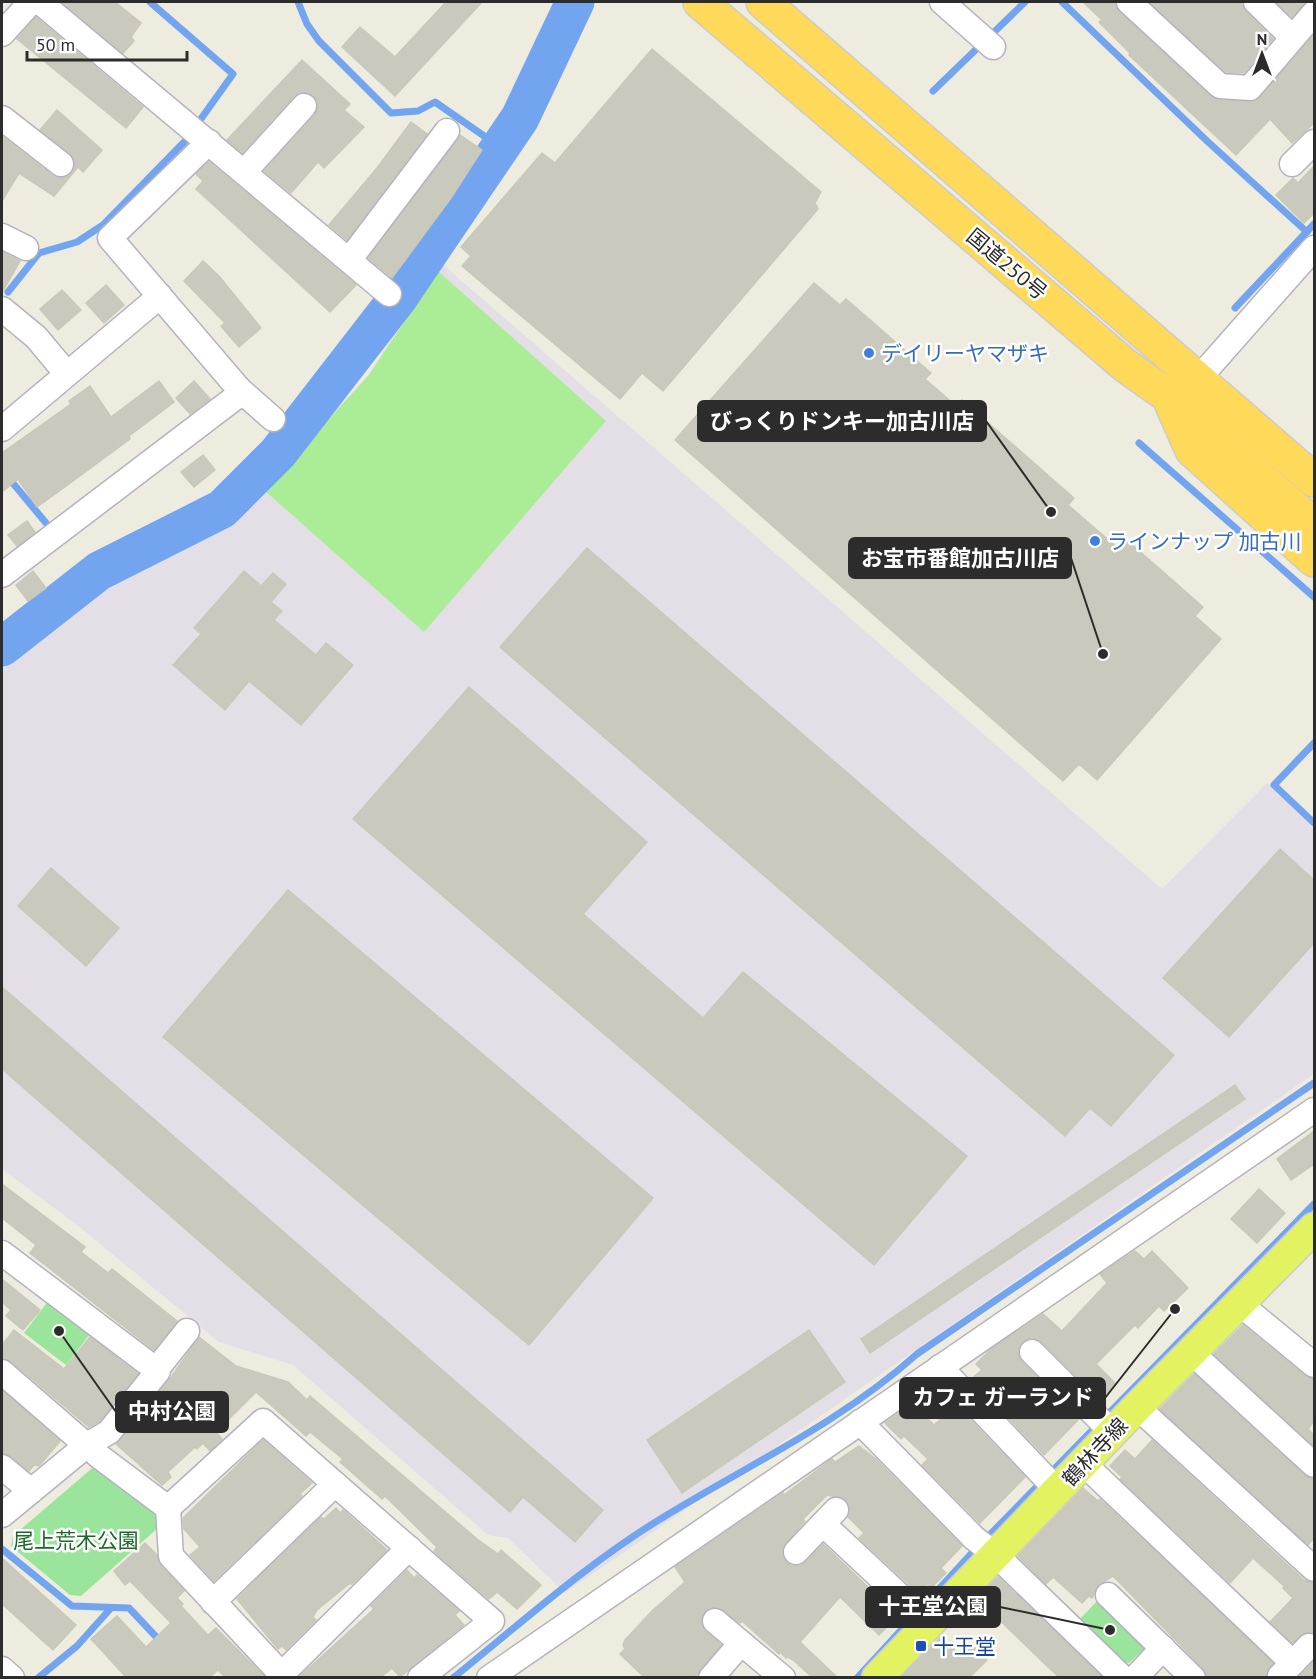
<svg xmlns="http://www.w3.org/2000/svg" width="1316" height="1679" viewBox="0 0 1316 1679" font-family="'PT Sans','Noto Sans JP',sans-serif">
	<style>
		.industrial { fill: #e4dfe7 }
		.green { fill: #9be49b }
		.pitch { fill: #abec97 }
		.lines { fill: none; stroke-linecap: round; stroke-linejoin: round }
		.stream { stroke: #72a4f0; stroke-width: 7 }
		.river { stroke: #72a4f0; stroke-width: 39 }
		.building { fill: #c9c9bd; stroke: #cac9b8; stroke-width: 1.5 }
		.minor-casing { stroke: #b4b2c0; stroke-width: 27 }
		.major-casing { stroke: #ccc; stroke-width: 33 }
		.highway-casing { stroke: #ccc; stroke-width: 36 }
		.minor { stroke: #fff; stroke-width: 24 }
		.major { stroke: #e3f260; stroke-width: 30 }
		.highway { stroke: #ffd959; stroke-width: 33 }
		.shop-dot { fill: #3f7fe0; stroke: #fff; stroke-width: 2 }
		.transit-dot { fill: #1a4fb4; stroke: #fff; stroke-width: 2 }
		.labels { text-anchor: middle; dominant-baseline: central; stroke-width: 5; stroke-linejoin: round; paint-order: stroke }
		.street-label { font-size: 21px; fill: #2c2c2c; stroke: #fff }
		.shop-label { font-size: 21px; fill: #366cbe; stroke: #fff; text-anchor: start }
		.park-label { font-size: 21px; fill: #1a6b25; stroke: #fff }
		.transit-label { font-size: 21px; fill: #164399; stroke: #fff; text-anchor: start }
		.leader { fill: none; stroke: #2c2c2c; stroke-width: 2 }
		.callout-dot { fill: #2c2c2c; stroke: #fff; stroke-width: 2 }
		.callout { fill: #2c2c2c; stroke: #2c2c2c; stroke-width: 2 }
		.callout-label { font-size: 22px; text-anchor: middle; font-weight: bold; fill: #fff }
	</style>
	<rect width="100%" height="100%" fill="#eeecdf"/>
	<path class="industrial" d="M440 262 1162 889 1267 783 1314 829V1074L565 1593 508 1538 488 1535 293 1365 219 1342 81 1228 2 1169V659L68 608 145 568 246 508 369 374Z"/>
	<g class="green">
		<path d="M52 1296 94 1329 66 1365 24 1333Z"/>
		<path d="M97 1464 157 1513 158 1528 81 1596 70 1595 11 1546 13 1536Z"/>
		<path d="M1101 1597 1143 1639 1145 1648 1129 1663 1120 1662 1078 1621Z"/>
	</g>
	<path class="pitch" d="M438 271 606 421 424 632 264 490 369 375Z"/>
	<g class="lines">
		<g class="stream">
			<path d="M150 2 233 74 198 123"/>
			<path d="M298 2 307 24 319 41 391 113 418 111 435 102 500 147"/>
			<path d="M1062 2 1207 141 1307 232"/>
			<path d="M933 91 1025 2"/>
			<path d="M8 292 39 253 77 242 103 225 190 136"/>
			<path d="M1235 308 1314 224"/>
			<path d="M1139 443 1314 597"/>
			<path d="M2 470 46 523"/>
			<path d="M1314 743 1274 785 1314 823"/>
			<path d="M2 1549 72 1606 129 1608 162 1643"/>
			<path d="M38 1678 77 1646 111 1608"/>
			<path d="M453 1678C521 1623 588 1563 662 1518 750 1464 840 1423 917 1354L1314 1083"/>
			<path d="M857 1678 970 1555 1314 1204"/>
		</g>
		<path class="river" d="M2 647 99 571 222 509 278 453 398 298 520 118 575 2"/>
	</g>
	<g class="building">
		<path d="M62 2H115L141 23 131 37 134 41 123 53Z"/>
		<path d="M446 2H482L395 96 342 47 360 27 395 57Z"/>
		<path d="M1083 2H1115L1119 12 1210 96 1219 100 1256 101 1314 34V123L1292 143 1270 119 1236 155 1129 55 1130 53 1099 22 1102 20Z"/>
		<path d="M1149 2H1242L1246 12 1273 39 1244 73 1226 72Z"/>
		<path d="M1276 2H1306L1292 17Z"/>
		<path d="M36 17 143 107 126 128 17 39Z"/>
		<path d="M652 49 821 192 815 203 818 209 663 391 642 373 620 399 462 266 471 256 461 247 542 153 555 163Z"/>
		<path d="M302 60 350 104 344 110 364 127 324 168 318 162 291 193 264 171 315 115 318 102 313 95 300 92 294 96 242 153 227 140Z"/>
		<path d="M57 110 102 150 83 172 78 167 54 196 19 173 2 201V136L53 176 66 177 73 172 74 159 70 153 40 130Z"/>
		<path d="M411 122 427 134 347 240 329 225 377 168Z"/>
		<path d="M460 135 482 150 451 198 392 278 368 258Z"/>
		<path d="M209 162 356 285 330 312 196 189 203 181 196 174Z"/>
		<path d="M1314 166V213L1304 223 1276 195 1293 178 1298 183Z"/>
		<path d="M2 252 20 261 2 293Z"/>
		<path d="M203 261 219 276 261 328 239 347 221 326 225 323 184 281Z"/>
		<path d="M814 283 840 305 846 299 931 373 925 379 956 406 962 400 1074 498 1068 505 1120 550 1128 541 1203 607 1195 616 1221 639 1097 780 1079 764 1063 781 675 440Z"/>
		<path d="M106 285 124 305 104 323 86 303Z"/>
		<path d="M62 290 81 310 58 330 40 309Z"/>
		<path d="M159 381 174 402 129 436 130 439 58 492 37 507 18 479 2 492V453L71 404 69 401 90 386 111 417Z"/>
		<path d="M194 381 210 399 190 414 176 398Z"/>
		<path d="M203 455 215 470 194 487 181 472Z"/>
		<path d="M27 521 35 532 17 546 8 535Z"/>
		<path d="M587 548 1174 1055 1111 1126 1090 1108 1065 1136 500 647Z"/>
		<path d="M33 571 46 588 28 601 16 585Z"/>
		<path d="M244 571 261 586 273 573 286 584 271 602 282 611 274 620 316 655 326 643 353 665 301 725 249 681 225 710 173 665 201 634 194 628Z"/>
		<path d="M469 687 647 842 583 914 703 1018 743 972 967 1156 874 1265 353 819Z"/>
		<path d="M1280 849 1314 880V943L1229 1037 1163 978Z"/>
		<path d="M51 868 119 928 86 966 18 906Z"/>
		<path d="M288 890 653 1198 529 1345 163 1037Z"/>
		<path d="M2 987 603 1510 575 1542 523 1497 510 1512 2 1069Z"/>
		<path d="M1235 1085 1245 1099 870 1353 861 1339Z"/>
		<path d="M1314 1131V1164L1291 1180 1277 1159Z"/>
		<path d="M2 1184 85 1247 81 1252 108 1273 112 1269 177 1321 154 1350 30 1253 36 1245 2 1218Z"/>
		<path d="M1259 1189 1285 1213 1257 1243 1231 1219Z"/>
		<path d="M1135 1251 1144 1259 1152 1251 1188 1288 1164 1311 1159 1306 1138 1328 1135 1325 1096 1364 1116 1384 1100 1400 1042 1342 1028 1338 1018 1348 1022 1362 1079 1419 1044 1455 971 1379 982 1370 976 1364 990 1350 1043 1314 1062 1331 1107 1283 1100 1274Z"/>
		<path d="M2 1279 40 1310 23 1330 6 1316 11 1310 2 1302Z"/>
		<path d="M1243 1325 1305 1376 1314 1379V1421L1308 1429 1314 1435V1446L1214 1354Z"/>
		<path d="M14 1330 64 1369 90 1337 138 1374 100 1421 89 1427 11 1361 2 1358V1345Z"/>
		<path d="M809 1330 845 1382 682 1493 647 1440Z"/>
		<path d="M199 1337 236 1366 288 1382 307 1400 310 1396 477 1539 498 1554 501 1550 541 1585 517 1609 497 1592 489 1599 438 1555 434 1551 437 1547 385 1496 382 1499 340 1462 343 1459 310 1432 306 1436 256 1392 216 1432 222 1439 210 1451 203 1443 197 1449 195 1447 168 1472 171 1477 162 1485 116 1444 169 1380Z"/>
		<path d="M1194 1374 1304 1475 1314 1479V1538L1308 1545 1160 1409Z"/>
		<path d="M2 1390 60 1441 39 1466 34 1465 29 1471 11 1456 2 1453Z"/>
		<path d="M912 1404 934 1425 956 1405 1025 1477 980 1523 922 1465 928 1459 904 1436 901 1439 885 1423Z"/>
		<path d="M263 1440 312 1483 300 1494 302 1496 214 1581 190 1555 200 1547 184 1529 183 1518Z"/>
		<path d="M1152 1440 1304 1580 1314 1583V1633H1305L1292 1643 1270 1622 1293 1598 1283 1588 1284 1586 1253 1558 1230 1583 1120 1479 1122 1477 1110 1466 1125 1450 1135 1459Z"/>
		<path d="M859 1446 876 1459 962 1546 941 1568 946 1573 931 1588 927 1584 920 1591 915 1586 913 1588 859 1538 864 1533 848 1517 850 1507 845 1499 827 1495 803 1519 805 1521 782 1548 786 1562 792 1566 801 1565 823 1544 895 1613 889 1619 892 1622 879 1635 840 1597 800 1642 837 1677H812L793 1660 788 1657 786 1658 780 1652 779 1654 742 1621 740 1623 717 1607 705 1611 701 1625 721 1645 695 1677H644L620 1654 625 1649 623 1645 625 1640 653 1610 685 1582 675 1567 783 1493 784 1495 832 1459 835 1462Z"/>
		<path d="M1083 1488 1098 1501 1100 1499 1273 1663 1266 1677H1207L1203 1668 1113 1576 1097 1586 1092 1598 1089 1596 1082 1603 1053 1577 1046 1584 1018 1556Z"/>
		<path d="M336 1508 340 1513 343 1510 387 1550 352 1584H349L317 1610 313 1617 316 1620 286 1650 282 1646 278 1649 237 1599 321 1517 324 1519Z"/>
		<path d="M145 1543 157 1555 161 1566 184 1591 177 1598 183 1604 181 1606 208 1635 216 1628 265 1677H225L218 1670 210 1677H126L91 1639 117 1616 146 1647 171 1623 130 1581 125 1585 114 1571Z"/>
		<path d="M2 1558 76 1625 53 1650 2 1604Z"/>
		<path d="M407 1570 414 1578 417 1575 459 1611 455 1615 464 1625 400 1677 392 1668 381 1677H299L374 1609 371 1606Z"/>
		<path d="M998 1577 1102 1677H1059L1048 1667 977 1598Z"/>
		<path d="M941 1637 959 1654 970 1643 987 1660 970 1677H901Z"/>
		<path d="M1314 1661V1677H1298L1303 1673Z"/>
	</g>
	<g class="lines">
		<g class="minor-casing">
			<g id="minor">
				<path d="M40 2 389 294"/>
				<path d="M942 2 993 47"/>
				<path d="M1129 2 1220 86 1250 88 1314 13"/>
				<path d="M1256 2 1292 37"/>
				<path d="M2 34 31 2"/>
				<path d="M2 118 61 164"/>
				<path d="M1292 164 1314 142"/>
				<path d="M245 171 304 106"/>
				<path d="M2 236 26 248"/>
				<path d="M350 259 447 131"/>
				<path d="M2 309 36 337 67 374"/>
				<path d="M1185 386 1199 378 1314 248"/>
				<path d="M239 389 273 419"/>
				<path d="M2 429 160 296"/>
				<path d="M2 575 236 397 239 389 110 238 209 142"/>
				<path d="M2 1253 158 1371 109 1432 87 1445 2 1515"/>
				<path d="M1240 1304 1314 1365"/>
				<path d="M1032 1352 1113 1433"/>
				<path d="M1192 1353 1314 1465"/>
				<path d="M940 1367 1058 1491"/>
				<path d="M156 1370 187 1331"/>
				<path d="M2 1372 100 1457 168 1508 171 1556 285 1678"/>
				<path d="M1137 1407 1314 1569"/>
				<path d="M860 1422 974 1538 996 1555 1123 1678"/>
				<path d="M1083 1463 1293 1663"/>
				<path d="M2 1467 31 1491"/>
				<path d="M168 1508 263 1421 492 1621 420 1678"/>
				<path d="M823 1524 929 1623"/>
				<path d="M796 1552 836 1510"/>
				<path d="M1108 1595 1193 1678"/>
				<path d="M213 1602 335 1484"/>
				<path d="M715 1621 783 1678"/>
				<path d="M2 1669 12 1678"/>
				<path d="M282 1674 409 1548"/>
				<path d="M1280 1676 1309 1646"/>
				<path d="M489 1678 1314 1110"/>
				<path d="M711 1678 741 1643"/>
				<path d="M1135 1678 1163 1648"/>
			</g>
		</g>
		<g class="major-casing">
			<path id="major" d="M877 1678 1137 1407 1314 1228"/>
		</g>
		<g class="highway-casing">
			<g id="highway">
				<path d="M700 2 1126 366 1167 395 1314 525"/>
				<path d="M763 2 1314 480"/>
				<path d="M1172 405 1192 450 1314 560"/>
			</g>
		</g>
		<use href="#minor" class="minor"/>
		<use href="#major" class="major"/>
		<use href="#highway" class="highway"/>
	</g>
	<g class="shop-dot">
		<circle cx="869" cy="353" r="6"/>
		<circle cx="1095" cy="541" r="6"/>
	</g>
	<rect class="transit-dot" x="915" y="1640" width="12" height="12" rx="3"/>
	<g class="labels">
		<g class="street-label">
			<text transform="translate(1007 264) rotate(40)">国道250号</text>
			<text transform="translate(1095 1452) rotate(-47)">鶴林寺線</text>
		</g>
		<g class="shop-label">
			<text x="881" y="353">デイリーヤマザキ</text>
			<text x="1107" y="541">ラインナップ 加古川</text>
		</g>
		<g class="park-label">
			<text x="76" y="1540">尾上荒木公園</text>
		</g>
		<g class="transit-label">
			<text x="933" y="1646">十王堂</text>
		</g>
	</g>
	<path class="leader" d="M1051 512L986 421M1103 654L1071 558M1175 1309L1105 1398M59 1331L116 1412M1110 1630L1000 1607"/>
	<g class="callout-dot">
		<circle cx="1051" cy="512" r="6"/>
		<circle cx="1103" cy="654" r="6"/>
		<circle cx="1175" cy="1309" r="6"/>
		<circle cx="59" cy="1331" r="6"/>
		<circle cx="1110" cy="1630" r="6"/>
	</g>
	<g class="callout">
		<rect x="698" y="401" width="288" height="40" rx="6"/>
		<rect x="849" y="538" width="222" height="40" rx="6"/>
		<rect x="900" y="1378" width="205" height="40" rx="6"/>
		<rect x="116" y="1392" width="112" height="40" rx="6"/>
		<rect x="866" y="1587" width="134" height="40" rx="6"/>
	</g>
	<g class="callout-label">
		<text x="842" y="429">びっくりドンキー加古川店</text>
		<text x="960" y="566">お宝市番館加古川店</text>
		<text x="1003" y="1405">カフェ ガーランド</text>
		<text x="172" y="1419">中村公園</text>
		<text x="933" y="1614">十王堂公園</text>
	</g>
	<rect width="1316" height="1679" fill="none" stroke="#2c2c2c" stroke-width="6"/>
	<g transform="translate(1262 54)" stroke="#ffffff" stroke-width="4.5" paint-order="stroke">
	<path d="M0-4.5L10 22L0 15L-10 22Z" fill="#2c2c2c"/>
	<text y="-9" font-size="16" font-weight="bold" text-anchor="middle" fill="#2c2c2c">N</text>
	</g>
	<path d="M27 51v9h160v-9" fill="none" stroke="#2c2c2c" stroke-width="3"/>
	<text x="36" y="51" font-size="18" fill="#2c2c2c" stroke="#ffffff" stroke-width="4.5" paint-order="stroke">50 m</text>
</svg>
